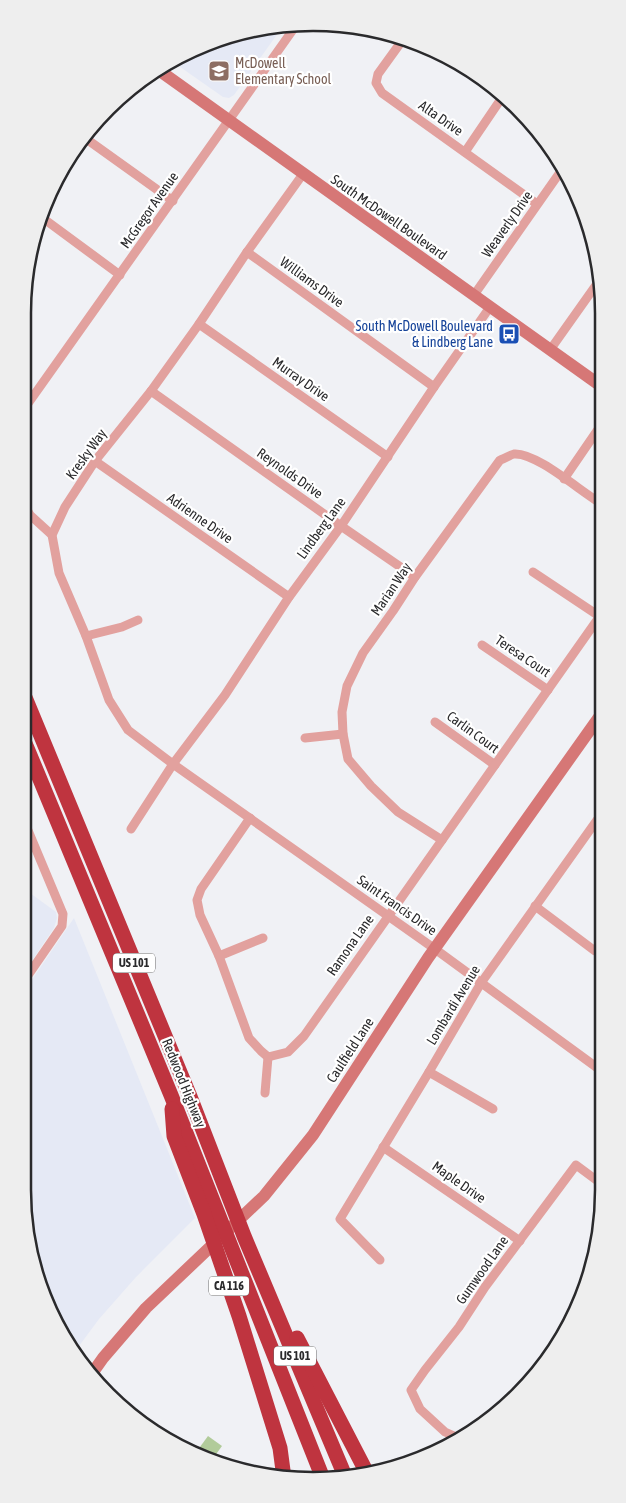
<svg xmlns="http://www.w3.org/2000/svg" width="626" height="1503" viewBox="0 0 626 1503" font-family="'Asap Condensed',sans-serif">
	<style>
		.built { fill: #e5e9f5 }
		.green { fill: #b1cb9a }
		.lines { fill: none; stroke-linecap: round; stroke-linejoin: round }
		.minor { stroke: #e2a19e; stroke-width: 9 }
		.secondary { stroke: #d67776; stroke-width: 12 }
		.motorway { stroke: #bf343f; stroke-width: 15 }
		.labels { text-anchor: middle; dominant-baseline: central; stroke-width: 4.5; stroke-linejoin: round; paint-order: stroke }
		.shield { fill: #fff; stroke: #6a6a6b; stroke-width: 1 }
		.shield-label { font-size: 12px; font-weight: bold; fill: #2a2a2c }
		.education-label { font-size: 14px; fill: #785e54; stroke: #fff; text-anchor: start }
		.street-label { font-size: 14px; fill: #2a2a2c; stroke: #fff }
		.transit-label { font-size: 14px; fill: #164399; stroke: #fff; text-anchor: end }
		.rim { fill: none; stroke: #2a2a2c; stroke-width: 2.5 }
	</style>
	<rect width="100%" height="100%" fill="#f0f1f5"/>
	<g class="built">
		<path d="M283 26 234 95 229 98 223 97 173 62 184 53Z"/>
		<path d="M23 888 56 912 57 918 54 928 23 974Z"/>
		<path d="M74 918 195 1218 136 1277 99 1319 76 1350 38 1284 22 1190 23 993Z"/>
	</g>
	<path class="green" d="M208 1436 222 1446 214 1457 197 1451Z"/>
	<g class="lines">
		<g class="minor">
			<path d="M404 38 378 74 376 83 382 93 537 204"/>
			<path d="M85 138 173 201"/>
			<path d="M465 152 503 96"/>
			<path d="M303 174 247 252 199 324 151 391 95 461 65 507 52 535 59 573 86 636 109 700 128 730 173 764 435 949 603 1072"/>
			<path d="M40 216 120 275"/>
			<path d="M247 252 434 387"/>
			<path d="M474 295 563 168"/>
			<path d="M199 324 388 457"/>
			<path d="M550 350 601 278"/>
			<path d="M151 391 341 526 415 577"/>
			<path d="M22 412 297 24"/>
			<path d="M95 461 289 597"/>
			<path d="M564 479 601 425"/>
			<path d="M22 501 30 515 52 535"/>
			<path d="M533 572 599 616"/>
			<path d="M86 636 122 627 138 620"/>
			<path d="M482 645 548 690"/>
			<path d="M435 722 495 765"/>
			<path d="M305 738 343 734"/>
			<path d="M22 816 63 914 62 926 22 984"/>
			<path d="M250 818 201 889 197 900 200 915 219 956 249 1038 261 1051 268 1057 288 1052 304 1036 602 613"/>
			<path d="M131 829 173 764 225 695 289 597 341 526 434 387 490 307"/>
			<path d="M442 840 398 812 371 786 348 759 343 734 342 712 347 686 363 653 393 611 415 577 500 460C504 459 510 455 514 454 536 452 581 492 602 504"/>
			<path d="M535 906 595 951 603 953"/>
			<path d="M219 956 263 938"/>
			<path d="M429 1072 493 1109"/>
			<path d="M265 1093 268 1057"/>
			<path d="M383 1147 520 1241"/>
			<path d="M380 1260 340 1219 429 1072 481 983 602 813"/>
			<path d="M461 1439 445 1432 420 1409 411 1390 425 1370 459 1327 485 1287 576 1165 603 1185"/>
		</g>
		<g class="secondary">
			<path d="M160 71 601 386"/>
			<path d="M91 1375 103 1358 146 1308 264 1196 313 1135 428 958 602 713"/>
		</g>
		<g class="motorway">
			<path d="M22 690 189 1094 244 1236 345 1476"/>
			<path d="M22 736 171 1095 322 1476"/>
			<path d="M172 1109 174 1136 204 1214 239 1316 280 1448 284 1478"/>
			<path d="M297 1338 368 1475"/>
		</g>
	</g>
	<defs>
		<g id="school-square" transform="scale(1.125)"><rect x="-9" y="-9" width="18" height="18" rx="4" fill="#8d6e63" stroke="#fff"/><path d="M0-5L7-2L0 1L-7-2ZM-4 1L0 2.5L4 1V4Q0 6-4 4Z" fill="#fff"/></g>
		<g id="bus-square" transform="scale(1.125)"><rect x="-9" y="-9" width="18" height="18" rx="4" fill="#1a4fb4" stroke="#fff"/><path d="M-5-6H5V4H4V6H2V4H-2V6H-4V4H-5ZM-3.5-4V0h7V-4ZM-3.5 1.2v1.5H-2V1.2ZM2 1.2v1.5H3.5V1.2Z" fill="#fff"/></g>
	</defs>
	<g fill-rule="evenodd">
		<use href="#school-square" x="219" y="71"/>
		<use href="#bus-square" x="509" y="334"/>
	</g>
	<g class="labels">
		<g class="shield">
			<rect x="113" y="953.5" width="42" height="19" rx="4"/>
			<rect x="209" y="1276.5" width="40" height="19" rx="4"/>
			<rect x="274" y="1346.5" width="42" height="19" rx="4"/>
		</g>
		<g class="shield-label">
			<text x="134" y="963">US 101</text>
			<text x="229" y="1286">CA 116</text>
			<text x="295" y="1356">US 101</text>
		</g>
		<g class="education-label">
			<text x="235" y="63">McDowell<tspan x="235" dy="16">Elementary School</tspan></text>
		</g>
		<g class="street-label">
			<text transform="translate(441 118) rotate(35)">Alta Drive</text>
			<text transform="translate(149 210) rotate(-55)">McGregor Avenue</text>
			<text transform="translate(389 217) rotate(35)">South McDowell Boulevard</text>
			<text transform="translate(507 224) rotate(-55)">Weaverly Drive</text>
			<text transform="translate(312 282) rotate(36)">Williams Drive</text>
			<text transform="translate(301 379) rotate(35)">Murray Drive</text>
			<text transform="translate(86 454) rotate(-54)">Kresky Way</text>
			<text transform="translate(290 473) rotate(35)">Reynolds Drive</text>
			<text transform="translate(200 518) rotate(35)">Adrienne Drive</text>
			<text transform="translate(321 528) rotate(-54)">Lindberg Lane</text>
			<text transform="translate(391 589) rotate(-56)">Marian Way</text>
			<text transform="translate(523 656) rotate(34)">Teresa Court</text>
			<text transform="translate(473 732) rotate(36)">Carlin Court</text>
			<text transform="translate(397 905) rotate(35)">Saint Francis Drive</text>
			<text transform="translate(350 945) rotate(-55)">Ramona Lane</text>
			<text transform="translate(453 1005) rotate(-59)">Lombardi Avenue</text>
			<text transform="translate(350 1050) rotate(-57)">Caulfield Lane</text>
			<text transform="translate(184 1083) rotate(68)">Redwood Highway</text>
			<text transform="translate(459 1182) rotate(35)">Maple Drive</text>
			<text transform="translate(482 1270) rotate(-55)">Gumwood Lane</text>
		</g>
		<g class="transit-label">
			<text x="493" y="326">South McDowell Boulevard<tspan x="493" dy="16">&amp; Lindberg Lane</tspan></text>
		</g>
	</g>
	<path d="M0 0H626V1503H0ZM313 31H313A282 282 0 0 1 595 313V1190A282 282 0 0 1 313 1472H313A282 282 0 0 1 31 1190V313A282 282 0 0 1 313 31Z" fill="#eee" fill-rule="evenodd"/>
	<path class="rim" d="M313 31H313A282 282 0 0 1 595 313V1190A282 282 0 0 1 313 1472H313A282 282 0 0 1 31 1190V313A282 282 0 0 1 313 31Z"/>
</svg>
